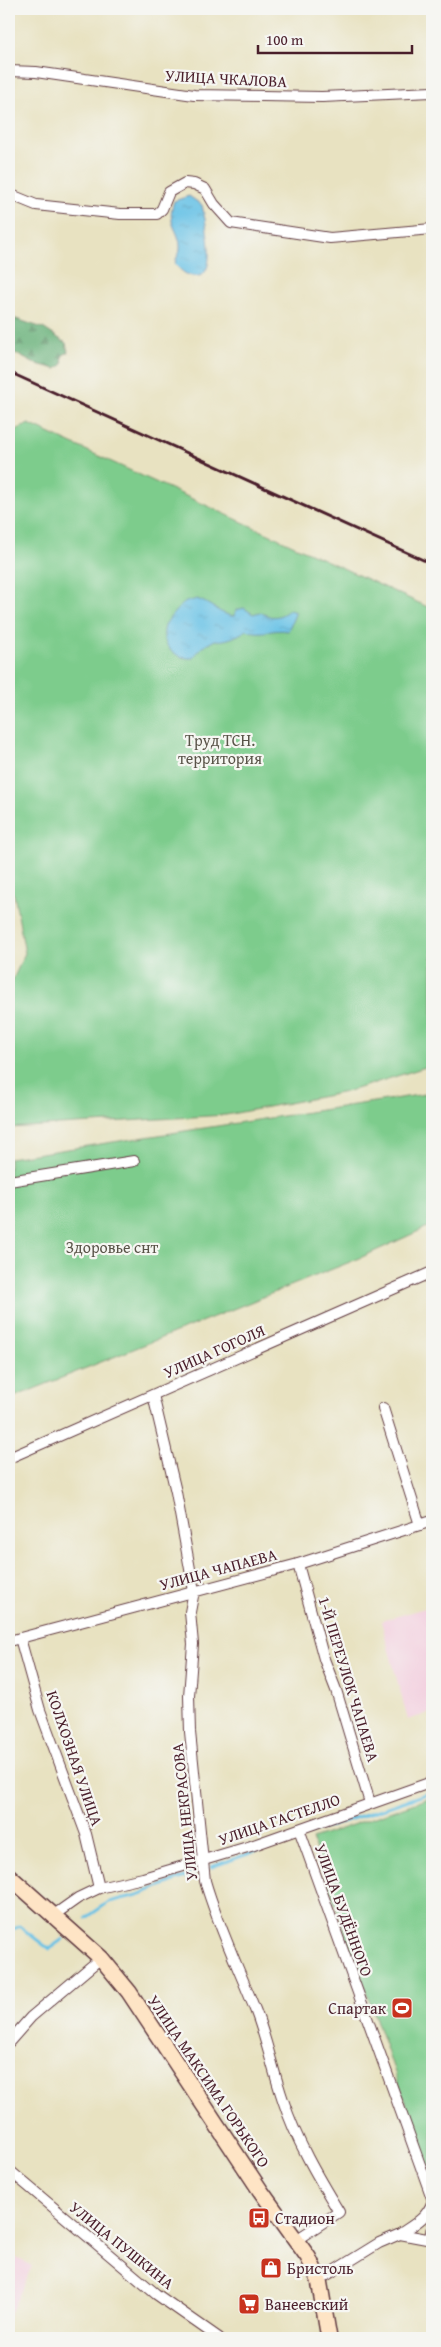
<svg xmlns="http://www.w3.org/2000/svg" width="441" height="2347" viewBox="0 0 441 2347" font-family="'Gentium Book Plus',serif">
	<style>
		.built { fill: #f3cfdf }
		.green { fill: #7dcc8c; stroke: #64765c }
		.forest { fill: url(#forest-firs); stroke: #586852 }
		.water { fill: url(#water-ripples); stroke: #5a7088 }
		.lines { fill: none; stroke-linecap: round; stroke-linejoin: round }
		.stream { stroke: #69c2e6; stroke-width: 3 }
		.street-casing { stroke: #623c42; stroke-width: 12 }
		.secondary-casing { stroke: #623c42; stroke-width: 18 }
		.street { stroke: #fff; stroke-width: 10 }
		.secondary { stroke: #fee4c5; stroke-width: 15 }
		.rail { stroke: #4a1f2b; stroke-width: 3 }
		.labels { text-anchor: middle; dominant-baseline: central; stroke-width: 4.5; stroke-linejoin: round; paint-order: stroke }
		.street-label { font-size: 16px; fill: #4a1f2b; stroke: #f6f6f2 }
		.park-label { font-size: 16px; fill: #595348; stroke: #f6f6f2 }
		.poi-label { font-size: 16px; fill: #4a1f2b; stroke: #f6f6f2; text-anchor: start }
	</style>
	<defs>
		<pattern id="forest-firs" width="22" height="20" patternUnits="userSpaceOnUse" patternTransform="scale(1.25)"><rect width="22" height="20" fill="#66b078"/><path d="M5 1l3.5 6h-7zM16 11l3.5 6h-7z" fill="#568f63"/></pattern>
		<pattern id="water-ripples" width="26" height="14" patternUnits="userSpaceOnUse" patternTransform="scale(1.25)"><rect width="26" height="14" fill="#69c2e6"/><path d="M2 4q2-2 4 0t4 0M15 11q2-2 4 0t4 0" fill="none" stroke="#5da6c5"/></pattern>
	</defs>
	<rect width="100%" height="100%" fill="#f6f6f2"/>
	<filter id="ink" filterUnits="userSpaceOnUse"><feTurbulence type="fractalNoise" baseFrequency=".02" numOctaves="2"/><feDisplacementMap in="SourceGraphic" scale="10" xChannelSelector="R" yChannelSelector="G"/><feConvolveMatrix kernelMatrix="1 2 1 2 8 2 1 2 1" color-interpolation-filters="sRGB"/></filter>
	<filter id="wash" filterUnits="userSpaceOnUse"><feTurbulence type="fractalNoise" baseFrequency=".0096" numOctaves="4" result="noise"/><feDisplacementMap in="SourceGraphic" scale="20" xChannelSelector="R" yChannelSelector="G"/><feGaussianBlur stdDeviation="1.12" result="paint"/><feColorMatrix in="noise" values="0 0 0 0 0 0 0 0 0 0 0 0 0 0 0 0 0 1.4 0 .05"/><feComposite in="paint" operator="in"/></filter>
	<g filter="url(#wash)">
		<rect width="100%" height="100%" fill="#e8e2c1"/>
		<g class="built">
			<path d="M432 1606V1712L408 1720 381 1621Z"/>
			<path d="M9 2254 32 2266 9 2317Z"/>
		</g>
		<g class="green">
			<path d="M29 424 432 609V1065L346 1092 226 1115 9 1128V988L25 953 14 894 9 890V433Z"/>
			<path d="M432 1093V1225L360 1258 9 1399V1158Z"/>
			<path d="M432 1797V2177L312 1839Z"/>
		</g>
		<path class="forest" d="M9 314 13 318 43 328 66 343 68 352 62 356 63 364 56 369 33 363 9 350Z"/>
		<g class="water">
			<path d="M189 196 202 205C205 219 218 272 199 276 188 278 181 271 175 264 175 258 180 254 180 249 181 230 165 225 174 201Z"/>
			<path d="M197 599C212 604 220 615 234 616L236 610 244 608 253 614 260 612C272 619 279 618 289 610L296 612 288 631C274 628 261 636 247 630 237 636 226 642 215 640L201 648 193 658C176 660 159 645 165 626 167 620 180 605 186 602 189 601 194 600 197 599Z"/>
		</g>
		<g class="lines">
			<g class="stream">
				<path d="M310 1833 432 1792"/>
				<path d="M211 1867 293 1838"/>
				<path d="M86 1918 109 1902 138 1895 195 1873"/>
				<path d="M9 1932 19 1926 49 1949 63 1939"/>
			</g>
		</g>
	</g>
	<g filter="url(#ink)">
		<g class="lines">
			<g class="street-casing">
				<g id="street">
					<path d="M9 71 36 72 194 95 322 97 432 92"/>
					<path d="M9 194 36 205 120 214H157L162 209 169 192 185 183 194 184 205 189 214 204 231 223 330 238 432 229"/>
					<path d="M9 1181 134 1161"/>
					<path d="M153 1395 176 1492 194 1591 190 1612 193 1644 189 1696 190 1732 205 1881C218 1926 239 1969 256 2012 267 2041 273 2071 283 2100 296 2140 317 2176 339 2212L296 2240"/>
					<path d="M383 1408 420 1525"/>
					<path d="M9 1458 432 1272"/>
					<path d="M298 1564 324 1659 336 1690 370 1803"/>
					<path d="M20 1638 40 1710 86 1834 99 1888"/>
					<path d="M9 1641 298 1564 432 1521"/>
					<path d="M299 1829 432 2198"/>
					<path d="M54 1915 78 1898 99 1888 143 1878 251 1846 432 1782"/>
					<path d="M9 2042 31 2017 101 1958"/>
					<path d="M9 2170 156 2294 219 2338"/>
					<path d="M400 2234C413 2225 427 2218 432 2203"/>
					<path d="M432 2243 430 2239 432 2226"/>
					<path d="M319 2280 379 2243 400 2234 432 2240"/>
				</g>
			</g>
			<g class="secondary-casing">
				<path id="secondary" d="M9 1876 101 1958 129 1992 260 2190 308 2257 319 2280 329 2338"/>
			</g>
			<use href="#street" class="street"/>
			<use href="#secondary" class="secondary"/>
			<path class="rail" d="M9 372 432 564"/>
		</g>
	</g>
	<defs>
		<g id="stadium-square" transform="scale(1.125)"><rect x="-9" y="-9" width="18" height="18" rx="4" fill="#c8321e" stroke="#f6f6f2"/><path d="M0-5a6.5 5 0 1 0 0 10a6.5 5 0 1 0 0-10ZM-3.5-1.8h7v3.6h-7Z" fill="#fff"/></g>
		<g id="bus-square" transform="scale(1.125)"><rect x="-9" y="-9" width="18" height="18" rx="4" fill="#c8321e" stroke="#f6f6f2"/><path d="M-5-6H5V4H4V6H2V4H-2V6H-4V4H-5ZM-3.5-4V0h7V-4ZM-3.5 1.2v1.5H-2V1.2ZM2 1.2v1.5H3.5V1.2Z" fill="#fff"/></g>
		<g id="shop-square" transform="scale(1.125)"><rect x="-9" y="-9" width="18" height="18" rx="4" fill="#c8321e" stroke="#f6f6f2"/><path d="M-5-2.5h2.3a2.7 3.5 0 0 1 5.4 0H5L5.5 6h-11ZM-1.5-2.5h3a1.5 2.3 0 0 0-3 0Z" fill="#fff"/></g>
		<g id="supermarket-square" transform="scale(1.125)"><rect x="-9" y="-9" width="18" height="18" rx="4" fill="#c8321e" stroke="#f6f6f2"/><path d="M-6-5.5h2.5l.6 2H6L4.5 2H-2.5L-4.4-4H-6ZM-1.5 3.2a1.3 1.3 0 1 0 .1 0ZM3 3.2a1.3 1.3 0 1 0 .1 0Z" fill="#fff"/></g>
	</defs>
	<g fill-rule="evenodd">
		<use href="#stadium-square" x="402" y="2008"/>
		<use href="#bus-square" x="259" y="2218"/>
		<use href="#shop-square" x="271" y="2268"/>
		<use href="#supermarket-square" x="249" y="2304"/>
	</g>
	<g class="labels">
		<g class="street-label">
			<text transform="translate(226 78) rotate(3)">УЛИЦА ЧКАЛОВА</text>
			<text transform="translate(214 1351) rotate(-24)">УЛИЦА ГОГОЛЯ</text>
			<text transform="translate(218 1569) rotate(-15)">УЛИЦА ЧАПАЕВА</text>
			<text transform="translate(349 1679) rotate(73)">1-Й ПЕРЕУЛОК ЧАПАЕВА</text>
			<text transform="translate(75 1758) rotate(71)">КОЛХОЗНАЯ УЛИЦА</text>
			<text transform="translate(184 1812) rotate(-96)">УЛИЦА НЕКРАСОВА</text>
			<text transform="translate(279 1819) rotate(-19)">УЛИЦА ГАСТЕЛЛО</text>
			<text transform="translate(344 1910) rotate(70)">УЛИЦА БУДЁННОГО</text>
			<text transform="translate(209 2081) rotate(56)">УЛИЦА МАКСИМА ГОРЬКОГО</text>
			<text transform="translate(122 2245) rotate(39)">УЛИЦА ПУШКИНА</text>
		</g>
		<g class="park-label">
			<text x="220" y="740">Труд ТСН.<tspan x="220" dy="18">территория</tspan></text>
			<text x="112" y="1247">Здоровье снт</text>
		</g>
		<g class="poi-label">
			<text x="386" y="2008" text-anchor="end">Спартак</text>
			<text x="275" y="2218">Стадион</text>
			<text x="287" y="2268">Бристоль</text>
			<text x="265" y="2304">Ванеевский</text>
		</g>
	</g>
	<rect width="441" height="2347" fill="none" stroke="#f6f6f2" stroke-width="30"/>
	<path d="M258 45v8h154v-8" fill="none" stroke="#4a1f2b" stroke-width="2.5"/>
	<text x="266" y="45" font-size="15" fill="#4a1f2b" stroke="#f6f6f2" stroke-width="4" paint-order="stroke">100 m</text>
</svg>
